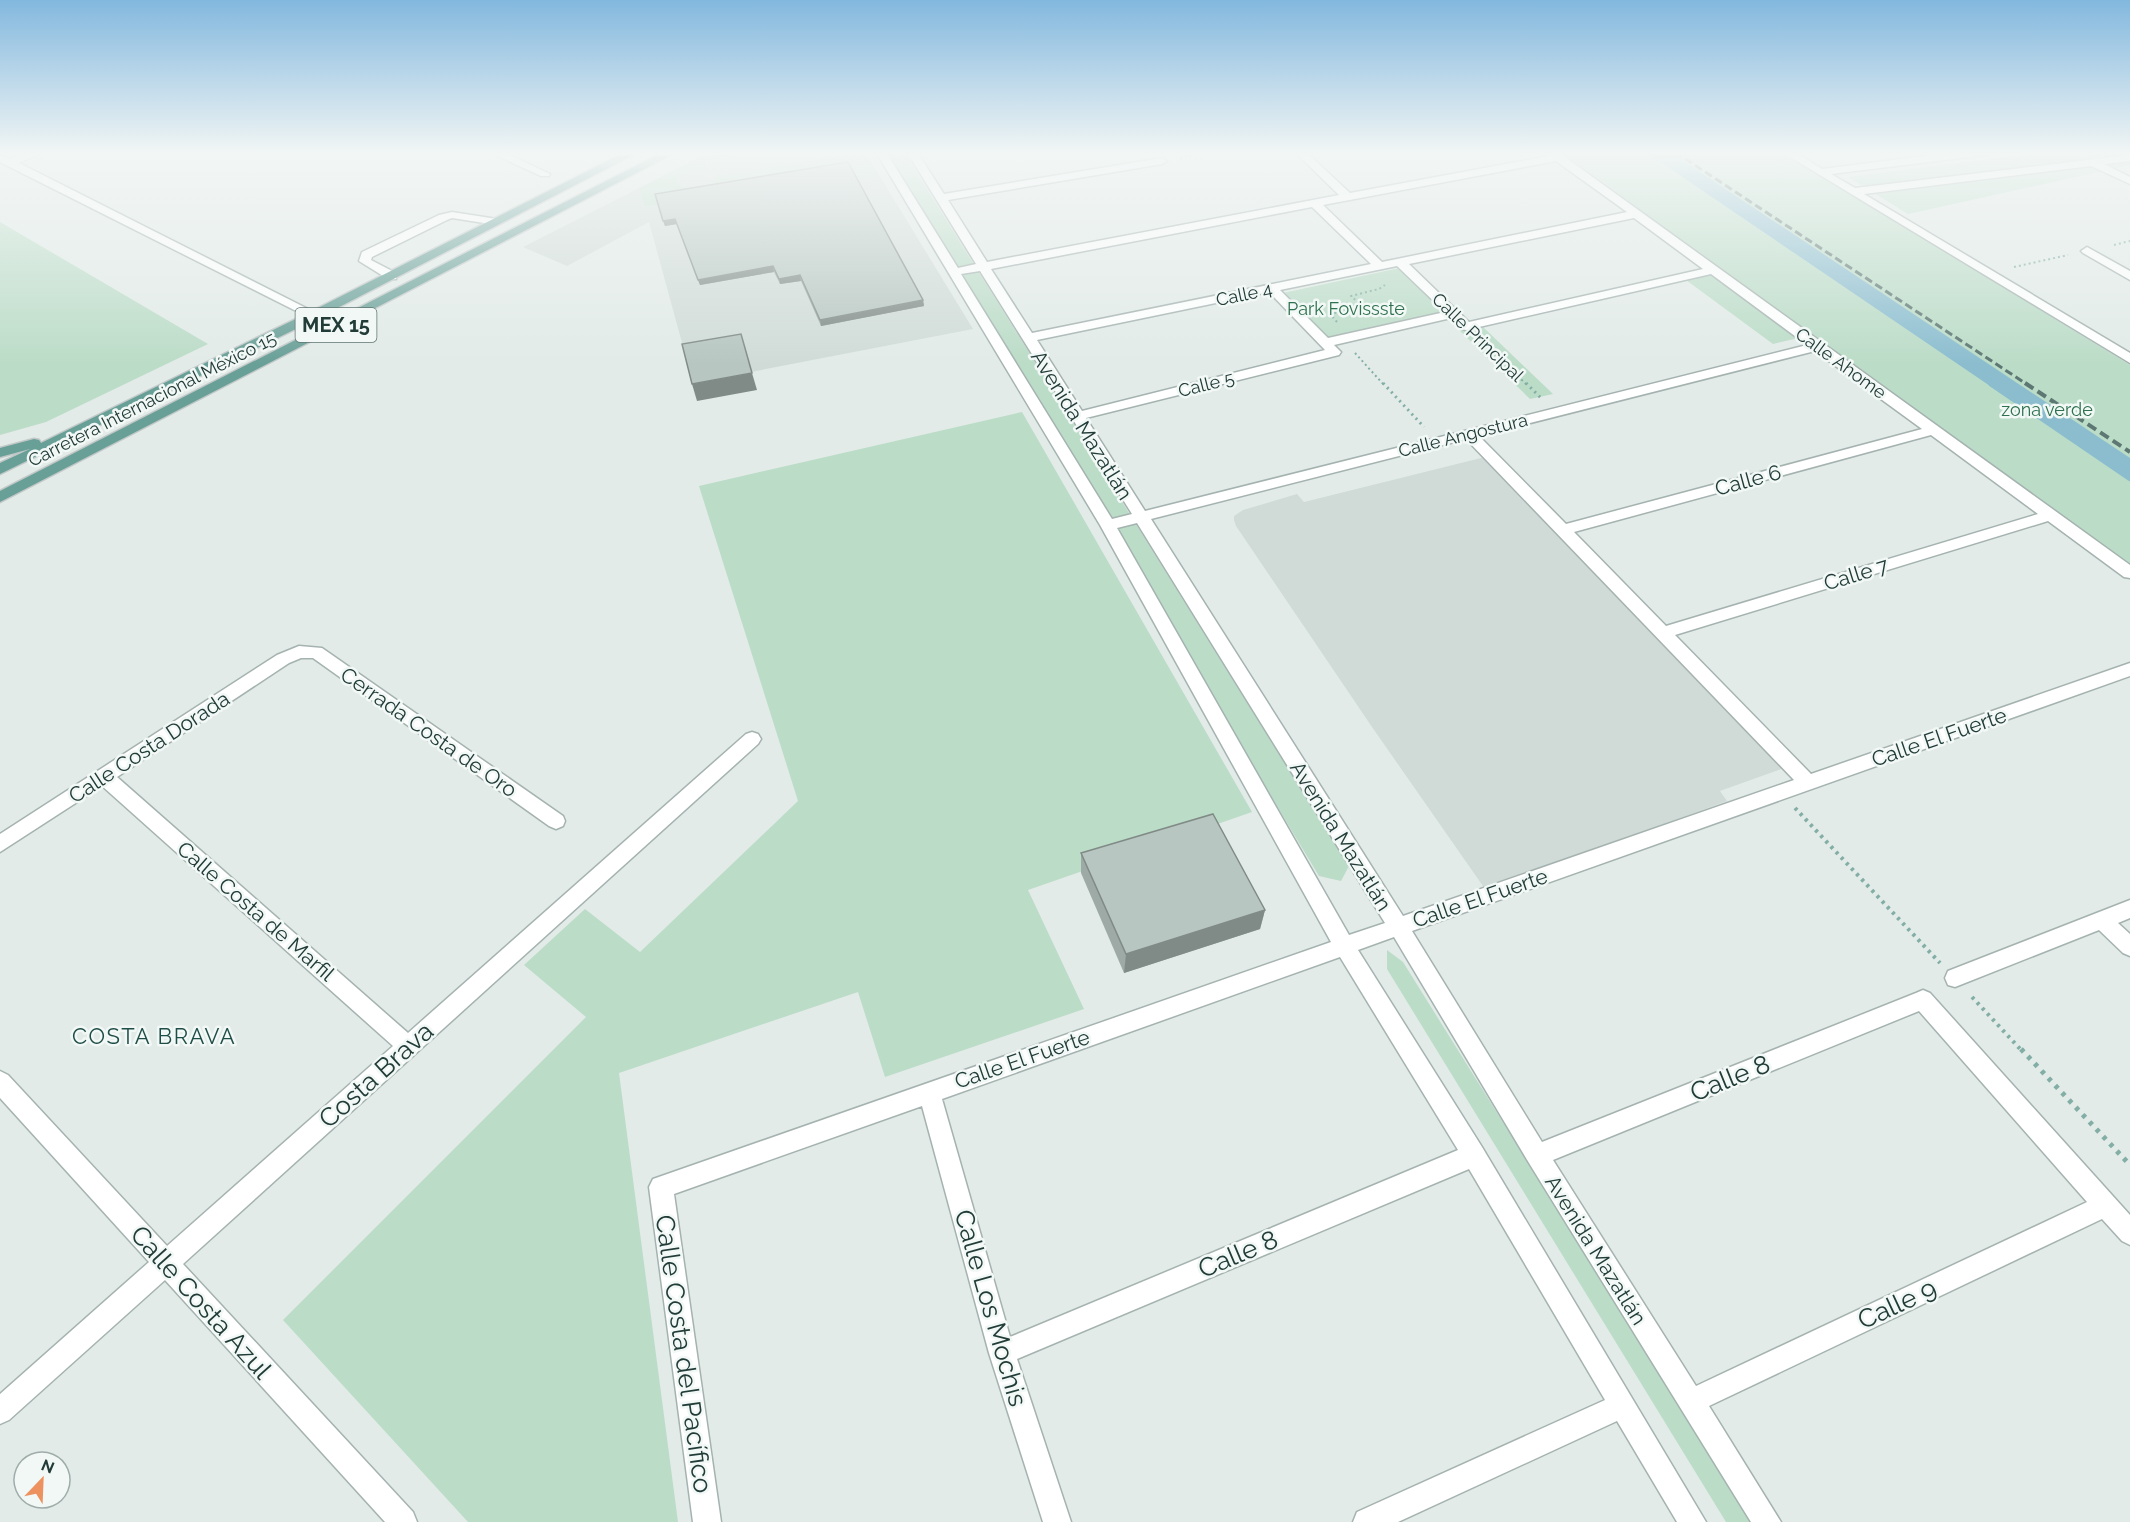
<svg xmlns="http://www.w3.org/2000/svg" width="2130" height="1522" viewBox="0 0 2130 1522" font-family="Raleway,sans-serif">
	<style>
		.built { fill: #d0dbd7 }
		.green { fill: #bbdcc7 }
		.water { fill: #8bbdcf }
		.lines { fill: none; stroke-linecap: round; stroke-linejoin: round }
		.stream-far1 { stroke: #8bbdcf; stroke-width: 6 }
		.stream { stroke: #8bbdcf; stroke-width: 8 }
		.minor-casing { stroke: #a5b3b0; stroke-width: 3 }
		.major-casing { stroke: #c1c8c7; stroke-width: 3 }
		.path-far3 { stroke: #83aea5; stroke-width: 2; stroke-dasharray: 2 3; stroke-linecap: butt }
		.path-far2 { stroke: #83aea5; stroke-width: 3; stroke-dasharray: 2 4; stroke-linecap: butt }
		.path-far1 { stroke: #83aea5; stroke-width: 4; stroke-dasharray: 3 4.5; stroke-linecap: butt }
		.path { stroke: #83aea5; stroke-width: 5; stroke-dasharray: 4 6; stroke-linecap: butt }
		.minor { fill: #fff; fill-rule: evenodd }
		.major { fill: #689f97; fill-rule: evenodd }
		.rail-far1 { stroke: #5d7773; stroke-width: 3; stroke-dasharray: 8 4; stroke-linecap: butt }
		.rail { stroke: #5d7773; stroke-width: 4; stroke-dasharray: 10 5; stroke-linecap: butt }
		.wall { fill: #9daaa6 }
		.shaded-wall { fill: #808b87 }
		.building { fill: #b7c6c1; stroke: #808b87; stroke-width: 1.5 }
		.labels { text-anchor: middle; dominant-baseline: central; stroke-width: 5; stroke-linejoin: round; paint-order: stroke }
		.far-street-label { font-size: 18px; fill: #223c38; stroke: #f2f8f6 }
		.far-park-label { font-size: 18px; fill: #2e714f; stroke: #f2f8f6 }
		.shield { fill: #f2f8f6; stroke: #607471; stroke-width: 1.5 }
		.shield-label { font-size: 20px; font-weight: bold; fill: #223c38 }
		.street-label { font-size: 21px; fill: #223c38; stroke: #f2f8f6 }
		.neighbourhood-label { font-size: 22px; letter-spacing: 1.5px; fill: #1f4d47; stroke: #f2f8f6 }
		.near-street-label { font-size: 26px; fill: #223c38; stroke: #f2f8f6 }
	</style>
	<rect width="100%" height="100%" fill="#e2ebe8"/>
	<g class="built">
		<path d="M710 152H865L973 329 751 372 687 361 649 222 567 266 523 247Z"/>
		<path d="M1485 457 1784 768 1720 791 1727 801 1485 889 1372 727 1236 526 1234 520V516L1243 510 1297 494 1304 502Z"/>
	</g>
	<g class="green">
		<path d="M710 152H757L703 161 707 170 690 171 677 179 679 184C691 189 711 190 717 176L862 152H865L879 176 645 206 639 188Z"/>
		<path d="M883 152H904L1349 866 1341 881 1319 876Z"/>
		<path d="M1562 152H1782L2130 365V571Z"/>
		<path d="M2049 152H2130V165L1908 214 1848 177Z"/>
		<path d="M0 222 208 344 46 422 0 435Z"/>
		<path d="M1404 267 1455 313 1327 341 1283 293Z"/>
		<path d="M1716 274 1803 337 1773 344 1686 280Z"/>
		<path d="M1481 325 1553 394 1530 399 1459 330Z"/>
		<path d="M1022 412 1252 812 1028 890 1084 1009 885 1077 858 992 619 1073 678 1522H468L283 1320 586 1017 524 965 585 909 640 952 798 801 699 486Z"/>
		<path d="M1387 950 1403 962 1752 1522H1726L1387 969Z"/>
	</g>
	<path class="water" d="M1651 152H1670L2130 458V477Z"/>
	<g class="lines">
		<path class="stream-far1" d="M1651 152 1994 385"/>
		<path class="stream" d="M1992 383 2130 477"/>
		<g class="minor-casing">
			<g id="minor">
				<path d="M28 152H43L19 163 320 315 314 319 310 318 0 162V155L10 159Z"/>
				<path d="M489 152H503L550 174 549 176H541Z"/>
				<path d="M876 152H886L958 268 976 264 907 152H917L944 194 1162 158 1167 161 1162 164 948 200 987 262 1339 195 1295 152H1306L1350 193 1549 156 1546 152H1558L2130 565V578L2124 577 2048 521 1675 635 1811 774 2130 663V676L1412 931 1542 1142 1916 993 1923 990 1930 993 2130 1215V1245L2122 1241 2102 1219 1709 1406 1781 1522H1751L1529 1163 1394 937 1358 950 1482 1147 1706 1522H1677L1617 1421 1398 1522H1353L1357 1512 1605 1400 1469 1169 1017 1359 1071 1522H1043L989 1353 922 1106 674 1194 721 1522H693L649 1187 653 1179 1331 942 1100 525ZM1556 161 1627 212 1382 262 1323 205ZM1312 207 1371 264 1032 333 991 269ZM1634 218 1703 269 1469 322 1409 264ZM1397 266 1445 312 1328 338 1280 290ZM980 271 1132 514 1112 519 961 274ZM1711 274 1807 345 1145 511 1086 418 1339 355 1341 352 1334 345 1451 318 1462 329 1466 330ZM1269 292 1325 350 1082 411 1037 340ZM1815 351 1922 429 1566 524 1479 436ZM1931 435 2038 514 1666 626 1574 532ZM1466 439 1794 780 1403 916 1151 519ZM1137 523 1385 923 1349 935 1117 528ZM1340 957 1458 1150 1010 1337 942 1099ZM1919 1011 2087 1202 1696 1386 1553 1160Z"/>
				<path d="M1782 152H1795L1822 169 1957 152H1990L1985 155 1831 174 1855 188 2130 155V161L2104 164 2130 177V184L2091 166 1864 194 2130 353V363Z"/>
				<path d="M452 212 497 219 503 222 497 225 452 218 447 220 372 257 371 260 396 273V279H388L359 261 362 252 439 215Z"/>
				<path d="M2087 247 2130 271V280L2083 253 2081 251Z"/>
				<path d="M299 646 322 648 563 816 565 821 563 826 556 829 549 826 313 658H301L289 663 117 777 408 1033 746 734 752 732 758 734 761 739 758 744 183 1264 413 1512 417 1522H385L165 1280 9 1420 0 1424V1394L149 1262 0 1098V1071L8 1075 167 1246 393 1046 102 786 0 852V834L277 655Z"/>
				<path d="M2130 900V918L2118 923 2130 934V956L2123 953 2099 930 1955 987 1948 985 1945 978 1948 971Z"/>
			</g>
		</g>
		<g class="major-casing">
			<g id="major">
				<path d="M625 152H639L318 318 0 474V463L30 449 0 457V448L34 439 39 440 41 443 310 312Z"/>
				<path d="M663 152H677L0 502V491Z"/>
			</g>
		</g>
		<g class="path-far3">
			<path d="M1180 158 1215 152"/>
			<path d="M2114 245 2130 241"/>
			<path d="M2014 267 2068 255"/>
			<path d="M1337 322 1330 314 1363 307 1351 296 1379 289 1385 285"/>
			<path d="M1482 341 1527 385"/>
			<path d="M1355 353 1384 385"/>
		</g>
		<g class="path-far2">
			<path d="M1383 383 1424 427"/>
			<path d="M1526 383 1541 398"/>
		</g>
		<g class="path-far1">
			<path d="M1795 808 1940 963"/>
			<path d="M1972 997 2022 1051"/>
		</g>
		<path class="path" d="M2021 1049 2130 1165"/>
		<use href="#minor" class="minor"/>
		<use href="#major" class="major"/>
		<path class="rail-far1" d="M1675 152 2028 385"/>
		<path class="rail" d="M2025 383 2130 452"/>
	</g>
	<g class="wall">
		<path d="M655 194 923 300 924 306 821 326 801 281 780 284 774 272 700 285 677 224 665 226Z"/>
		<path d="M1081 853 1265 910 1260 929 1124 973 1081 873Z"/>
	</g>
	<g class="shaded-wall">
		<path d="M675 219 677 224 665 226 663 221Z"/>
		<path d="M773 266 774 272 700 285 698 280Z"/>
		<path d="M800 275 801 281 780 284 779 279Z"/>
		<path d="M923 300 924 306 821 326 820 320Z"/>
		<path d="M752 373 757 390 697 401 692 384Z"/>
		<path d="M1265 910 1260 929 1124 973 1126 954Z"/>
	</g>
	<g class="building">
		<path d="M848 162 923 300 820 320 800 275 779 279 773 266 698 280 675 219 663 221 655 194Z"/>
		<path d="M741 334 752 373 692 384 682 344Z"/>
		<path d="M1213 814 1265 910 1126 954 1081 853Z"/>
	</g>
	<linearGradient id="sky" x2="0" y2="1"><stop stop-color="#83b8de"/><stop offset="0.42" stop-color="#f2f6f5"/><stop offset="1" stop-color="#f2f6f5" stop-opacity="0"/></linearGradient>
	<rect width="2130" height="365" fill="url(#sky)"/>
	<g class="labels">
		<g class="far-street-label">
			<text transform="translate(1244 294) rotate(-12)">Calle 4</text>
			<text transform="translate(1478 337) rotate(44)">Calle Principal</text>
			<text transform="translate(1841 363) rotate(36)">Calle Ahome</text>
			<text transform="translate(1206 384) rotate(-14)">Calle 5</text>
			<text transform="translate(152 399) rotate(-27)">Carretera Internacional México 15</text>
			<text transform="translate(1463 435) rotate(-14)">Calle Angostura</text>
		</g>
		<g class="far-park-label">
			<text x="1346" y="308">Park Fovissste</text>
			<text x="2047" y="409">zona verde</text>
		</g>
		<rect class="shield" x="295.5" y="308" width="81" height="34" rx="4.5"/>
		<g class="shield-label">
			<text x="336" y="325">MEX 15</text>
		</g>
		<g class="street-label">
			<text transform="translate(1082 425) rotate(58)">Avenida Mazatlán</text>
			<text transform="translate(1748 480) rotate(-15)">Calle 6</text>
			<text transform="translate(1856 574) rotate(-17)">Calle 7</text>
			<text transform="translate(429 732) rotate(35)">Cerrada Costa de Oro</text>
			<text transform="translate(1939 737) rotate(-19)">Calle El Fuerte</text>
			<text transform="translate(149 747) rotate(-33)">Calle Costa Dorada</text>
			<text transform="translate(1341 836) rotate(58)">Avenida Mazatlán</text>
			<text transform="translate(1480 898) rotate(-19)">Calle El Fuerte</text>
			<text transform="translate(256 911) rotate(41)">Calle Costa de Marfil</text>
			<text transform="translate(1022 1059) rotate(-19)">Calle El Fuerte</text>
			<text transform="translate(1596 1250) rotate(58)">Avenida Mazatlán</text>
		</g>
		<g class="neighbourhood-label">
			<text x="154" y="1036">COSTA BRAVA</text>
		</g>
		<g class="near-street-label">
			<text transform="translate(376 1075) rotate(-42)">Costa Brava</text>
			<text transform="translate(1730 1078) rotate(-22)">Calle 8</text>
			<text transform="translate(1238 1254) rotate(-23)">Calle 8</text>
			<text transform="translate(201 1302) rotate(48)">Calle Costa Azul</text>
			<text transform="translate(1897 1304) rotate(-25)">Calle 9</text>
			<text transform="translate(991 1308) rotate(74)">Calle Los Mochis</text>
			<text transform="translate(684 1354) rotate(82)">Calle Costa del Pacífico</text>
		</g>
	</g>
	<g transform="translate(42 1480) rotate(23)"><circle r="28" fill="#f2f8f6" stroke="#9fadaa" stroke-width="1.5"/>
	<path d="M0-4.5L10 22L0 15L-10 22Z" fill="#ed915e"/>
	<text y="-9" font-size="16" font-weight="bold" text-anchor="middle" fill="#223c38">N</text>
	</g>
</svg>
